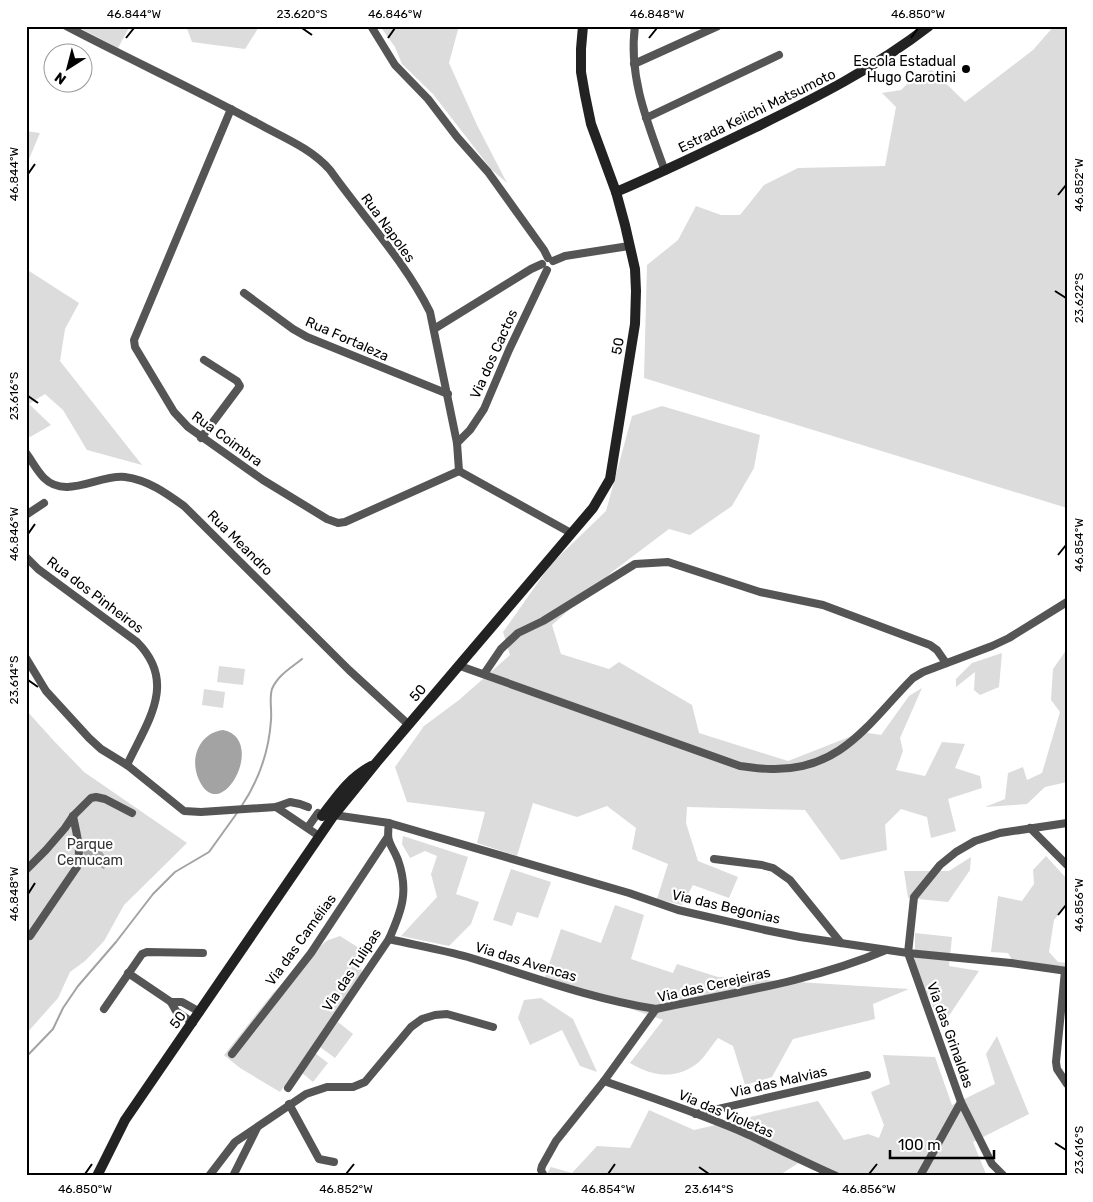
<svg xmlns="http://www.w3.org/2000/svg" width="1093" height="1202" viewBox="0 0 1093 1202" font-family="Rubik,sans-serif">
	<style>
		.green { fill: #dcdcdc }
		.water { fill: #a3a3a3 }
		.lines { fill: none; stroke-linecap: round; stroke-linejoin: round }
		.stream { stroke: #a3a3a3; stroke-width: 2 }
		.street { stroke: #555; stroke-width: 8 }
		.secondary { stroke: #222; stroke-width: 10 }
		.ticks { fill: none; stroke: #000; stroke-width: 2 }
		.poi-dot { fill: #000; stroke: #fff; stroke-width: 2 }
		.labels { text-anchor: middle; dominant-baseline: central; stroke-width: 4.5; stroke-linejoin: round; paint-order: stroke }
		.poi-label { font-size: 14px; fill: #000; stroke: #fff; text-anchor: end }
		.street-label { font-size: 14px; fill: #000; stroke: #fff }
		.park-label { font-size: 14px; fill: #333; stroke: #fff }
		.neatline { fill: none; stroke: #000; stroke-width: 2 }
		.ticks-label { font-size: 12px; text-anchor: middle; fill: #000 }
	</style>
	<rect width="100%" height="100%" fill="#fff"/>
	<g class="green">
		<path d="M76 26H130L118 48Z"/>
		<path d="M186 26H266L259 27 245 49 192 42Z"/>
		<path d="M380 26H459L449 63 477 125 507 183 491 169 433 94 402 64 395 47Z"/>
		<path d="M1054 26H1067V508L644 378 647 265 678 240 696 206 721 215H740L764 185 798 168 885 166 896 107 882 93 901 90 915 76 932 70 965 102 1033 50Z"/>
		<path d="M26 131 40 133 26 166Z"/>
		<path d="M26 269 79 303 65 329 60 361 142 465 87 450 63 410 45 394 29 404 51 425 30 437 26 432Z"/>
		<path d="M662 406 760 435 754 468 732 506 690 535 669 529 612 572 552 625 561 654 609 669 619 662 692 705 699 733 788 761 862 732 881 735 909 696 922 688 900 738 903 751 896 770 925 776 942 742 965 744 955 768 980 776 982 788 948 799 956 831 931 838 927 817 901 809 885 825 887 850 841 860 805 810 687 807 686 823 698 861 738 877 729 898 693 885 682 905 657 899 668 864 632 849 636 828 607 806 577 817 533 803 517 856 477 843 485 812 407 802 395 767 424 726 459 700 510 655 503 632 551 564 606 511 632 416Z"/>
		<path d="M1067 649V782L1045 787 1027 804 985 807 1005 799 1008 773 1023 767 1027 780 1042 773 1060 712 1051 700 1053 669Z"/>
		<path d="M1002 653 999 687 980 695 974 690 975 672 956 687V679L972 663Z"/>
		<path d="M219 666 245 669 243 685 217 682Z"/>
		<path d="M204 689 225 692 223 708 202 705Z"/>
		<path d="M26 710 54 741 84 772 187 843 124 905 104 941 85 961 70 972 58 998 26 1034Z"/>
		<path d="M403 836 468 857 456 894 479 902 471 924 449 946 401 936 437 897 431 874 437 856 425 851 410 858 402 844Z"/>
		<path d="M1046 856 1067 879V904L1054 920 1049 952 1058 962 1067 963V969L1013 962 1008 953 991 952 998 896 1022 901 1034 884 1033 870Z"/>
		<path d="M971 857 970 870 948 902 908 898 904 871H949Z"/>
		<path d="M511 869 551 882 538 918 517 912 512 926 493 920Z"/>
		<path d="M615 905 644 915 631 959 673 973 677 964 718 977 909 989 873 1004 875 1019 793 1039 772 1077 745 1085 733 1046 718 1038C711 1046 704 1059 695 1065 674 1080 651 1076 630 1063L663 1020 544 979 561 929 601 943Z"/>
		<path d="M915 933 952 937 949 966 979 971 942 1026 915 968Z"/>
		<path d="M340 936 359 948 362 974 280 1092 240 1068 224 1055 273 993 326 941Z"/>
		<path d="M541 998 573 1019 597 1072 580 1066 562 1030 530 1045 518 1018 524 1000Z"/>
		<path d="M338 1022 353 1034 335 1058 320 1047Z"/>
		<path d="M997 1036 1029 1114 973 1142 986 1174 983 1176H820L824 1167 805 1159 778 1176H545L551 1167 572 1173 597 1146 630 1148 649 1110 694 1130 818 1101 844 1140 868 1134 879 1138 884 1125 871 1092 890 1084 883 1055 935 1057 952 1105 995 1084 986 1054Z"/>
		<path d="M315 1053 328 1063 313 1082 302 1073Z"/>
	</g>
	<g class="water">
		<path d="M223 730C268 739 221 828 199 780 189 759 199 733 223 730Z"/>
		<path d="M90 845 102 852 109 862 104 869 93 863 83 853Z"/>
	</g>
	<g class="lines">
		<g class="stream">
			<path d="M241 807C259 780 269 752 271 720 272 710 269 698 272 689 278 675 291 668 302 659"/>
			<path d="M26 1057 53 1029 63 1008 78 986 116 942 153 894 175 872 209 852 237 813"/>
		</g>
		<g class="street">
			<path d="M66 26C129 59 194 89 257 123 282 137 311 148 330 170 362 215 406 263 430 312L457 443 459 471"/>
			<path d="M371 26 395 65 428 99 457 137 488 172 544 250 548 258"/>
			<path d="M635 26C628 77 648 124 665 171"/>
			<path d="M634 64 718 26"/>
			<path d="M231 109 134 340 135 347 174 412 188 427 263 480 327 519 338 523 345 522 459 471"/>
			<path d="M646 118 779 55"/>
			<path d="M553 261 565 256 629 246"/>
			<path d="M244 293 293 329 307 337 448 394"/>
			<path d="M434 329 531 269 542 264"/>
			<path d="M201 438 240 386 237 381 204 360"/>
			<path d="M457 443 470 430 484 409 509 350 547 270"/>
			<path d="M26 453C32 461 37 471 44 478 66 500 99 474 125 477 148 480 166 493 184 506L349 670 409 725"/>
			<path d="M459 471 571 533"/>
			<path d="M26 515 44 503"/>
			<path d="M26 557 38 569 137 642C178 683 147 722 127 765"/>
			<path d="M26 658 46 691 89 738 101 749 127 765 184 811 201 812 276 807 290 802 300 804 308 807"/>
			<path d="M460 666 740 766C750 767 761 769 771 769 842 771 869 722 913 678L923 672 992 646 1009 638 1067 602"/>
			<path d="M484 674 501 649 518 633 543 621 635 564 668 562 760 592 823 605 930 645 937 650 946 663"/>
			<path d="M276 807 319 836"/>
			<path d="M334 815 389 823 629 893 678 910 765 930 800 937 908 953 1011 963 1067 971"/>
			<path d="M308 827 318 813"/>
			<path d="M1030 828 1067 865"/>
			<path d="M714 859 762 865 773 868 790 880 841 943"/>
			<path d="M26 870 46 850 65 828 73 816 91 798 96 797 105 799 132 813"/>
			<path d="M30 936 77 867C82 850 76 832 73 816"/>
			<path d="M389 939C415 945 442 950 468 957 530 976 592 999 656 1009"/>
			<path d="M1065 971 1056 1062 1057 1069 1067 1084"/>
			<path d="M128 973 171 1002 176 1011 193 1023"/>
			<path d="M171 1002H182L200 1012"/>
			<path d="M104 1009 142 954 147 952 203 953"/>
			<path d="M232 1054 311 953 387 838"/>
			<path d="M604 1081C652 1098 702 1114 749 1135 778 1149 807 1163 836 1176"/>
			<path d="M288 1088 389 939C402 910 409 891 398 860 391 842 386 845 389 823"/>
			<path d="M961 1102 992 1164 1004 1176"/>
			<path d="M289 1104 319 1159 334 1162"/>
			<path d="M696 1114 867 1075"/>
			<path d="M209 1176 235 1142 306 1094 327 1087H353L365 1082 411 1027 422 1019 435 1015 447 1014 493 1027"/>
			<path d="M233 1176 257 1128"/>
			<path d="M544 1176 541 1170 542 1166 556 1141 604 1081 656 1009C733 993 813 981 886 950"/>
			<path d="M920 1176 961 1102 908 953 914 897 940 865 956 852 975 841 1000 833 1067 823"/>
		</g>
		<g class="secondary">
			<path d="M616 192C663 172 708 150 754 128 815 98 875 68 929 26"/>
			<path d="M322 816C338 795 348 779 371 766"/>
			<path d="M97 1176 125 1120 334 815 376 763 593 508 610 479 635 324 636 291 635 269 625 225 616 192 591 124 585 95 581 72V49L583 26"/>
		</g>
	</g>
	<path class="ticks" d="M302 28 312 35M126 38 134 28M388 38 395 28M649 38 657 28M911 38 918 28M28 174 35 164M1058 195 1066 185M1055 291 1066 298M28 396 38 403M28 534 35 524M1058 555 1066 545M28 680 38 687M28 894 35 883M1058 915 1066 905M1055 1143 1066 1150M699 1167 709 1174M85 1174 92 1164M346 1174 354 1164M608 1174 615 1164M869 1174 877 1164"/>
	<circle class="poi-dot" cx="966" cy="69" r="5"/>
	<g class="labels">
		<g class="poi-label">
			<text x="956" y="61">Escola Estadual<tspan x="956" dy="16">Hugo Carotini</tspan></text>
		</g>
		<g class="street-label">
			<text transform="translate(757 111) rotate(-26)">Estrada Keiichi Matsumoto</text>
			<text transform="translate(388 228) rotate(54)">Rua Napoles</text>
			<text transform="translate(347 339) rotate(24)">Rua Fortaleza</text>
			<text transform="translate(618 346) rotate(-81)">50</text>
			<text transform="translate(494 354) rotate(-66)">Via dos Cactos</text>
			<text transform="translate(227 439) rotate(36)">Rua Coimbra</text>
			<text transform="translate(240 543) rotate(45)">Rua Meandro</text>
			<text transform="translate(95 595) rotate(37)">Rua dos Pinheiros</text>
			<text transform="translate(418 693) rotate(-49)">50</text>
			<text transform="translate(726 907) rotate(13)">Via das Begonias</text>
			<text transform="translate(301 940) rotate(-54)">Via das Camélias</text>
			<text transform="translate(526 962) rotate(17)">Via das Avencas</text>
			<text transform="translate(352 970) rotate(-57)">Via das Tulipas</text>
			<text transform="translate(714 985) rotate(-13)">Via das Cerejeiras</text>
			<text transform="translate(178 1020) rotate(-55)">50</text>
			<text transform="translate(950 1035) rotate(70)">Via das Grinaldas</text>
			<text transform="translate(779 1082) rotate(-13)">Via das Malvias</text>
			<text transform="translate(726 1114) rotate(23)">Via das Violetas</text>
		</g>
		<g class="park-label">
			<text x="90" y="844">Parque<tspan x="90" dy="16">Cemucam</tspan></text>
		</g>
	</g>
	<rect width="1093" height="1202" fill="none" stroke="#ffffff" stroke-width="55"/>
	<g transform="translate(68 68) rotate(216)"><circle r="24" fill="#ffffff" stroke="#999999"/>
	<path d="M0-4L9 19L0 12L-9 19Z" fill="#000000"/>
	<text y="-8" font-size="14" font-weight="bold" text-anchor="middle" fill="#000000">N</text>
	</g>
	<path d="M890 1150v8h104v-8" fill="none" stroke="#000000" stroke-width="2.5"/>
	<text x="898" y="1150" font-size="15" fill="#000000" stroke="#ffffff" stroke-width="4" paint-order="stroke">100 m</text>
	<rect x="28" y="28" width="1038" height="1146" class="neatline"/>
	<g class="ticks-label">
		<text x="134" y="18">46.844°W</text>
		<text x="302" y="18">23.620°S</text>
		<text x="395" y="18">46.846°W</text>
		<text x="657" y="18">46.848°W</text>
		<text x="918" y="18">46.850°W</text>
		<text transform="translate(14 174) rotate(-90)" y="4">46.844°W</text>
		<text transform="translate(1079 185) rotate(-90)" y="4">46.852°W</text>
		<text transform="translate(1079 298) rotate(-90)" y="4">23.622°S</text>
		<text transform="translate(14 396) rotate(-90)" y="4">23.616°S</text>
		<text transform="translate(14 534) rotate(-90)" y="4">46.846°W</text>
		<text transform="translate(1079 545) rotate(-90)" y="4">46.854°W</text>
		<text transform="translate(14 680) rotate(-90)" y="4">23.614°S</text>
		<text transform="translate(14 894) rotate(-90)" y="4">46.848°W</text>
		<text transform="translate(1079 905) rotate(-90)" y="4">46.856°W</text>
		<text transform="translate(1079 1150) rotate(-90)" y="4">23.616°S</text>
		<text x="85" y="1193">46.850°W</text>
		<text x="346" y="1193">46.852°W</text>
		<text x="608" y="1193">46.854°W</text>
		<text x="709" y="1193">23.614°S</text>
		<text x="869" y="1193">46.856°W</text>
	</g>
</svg>
